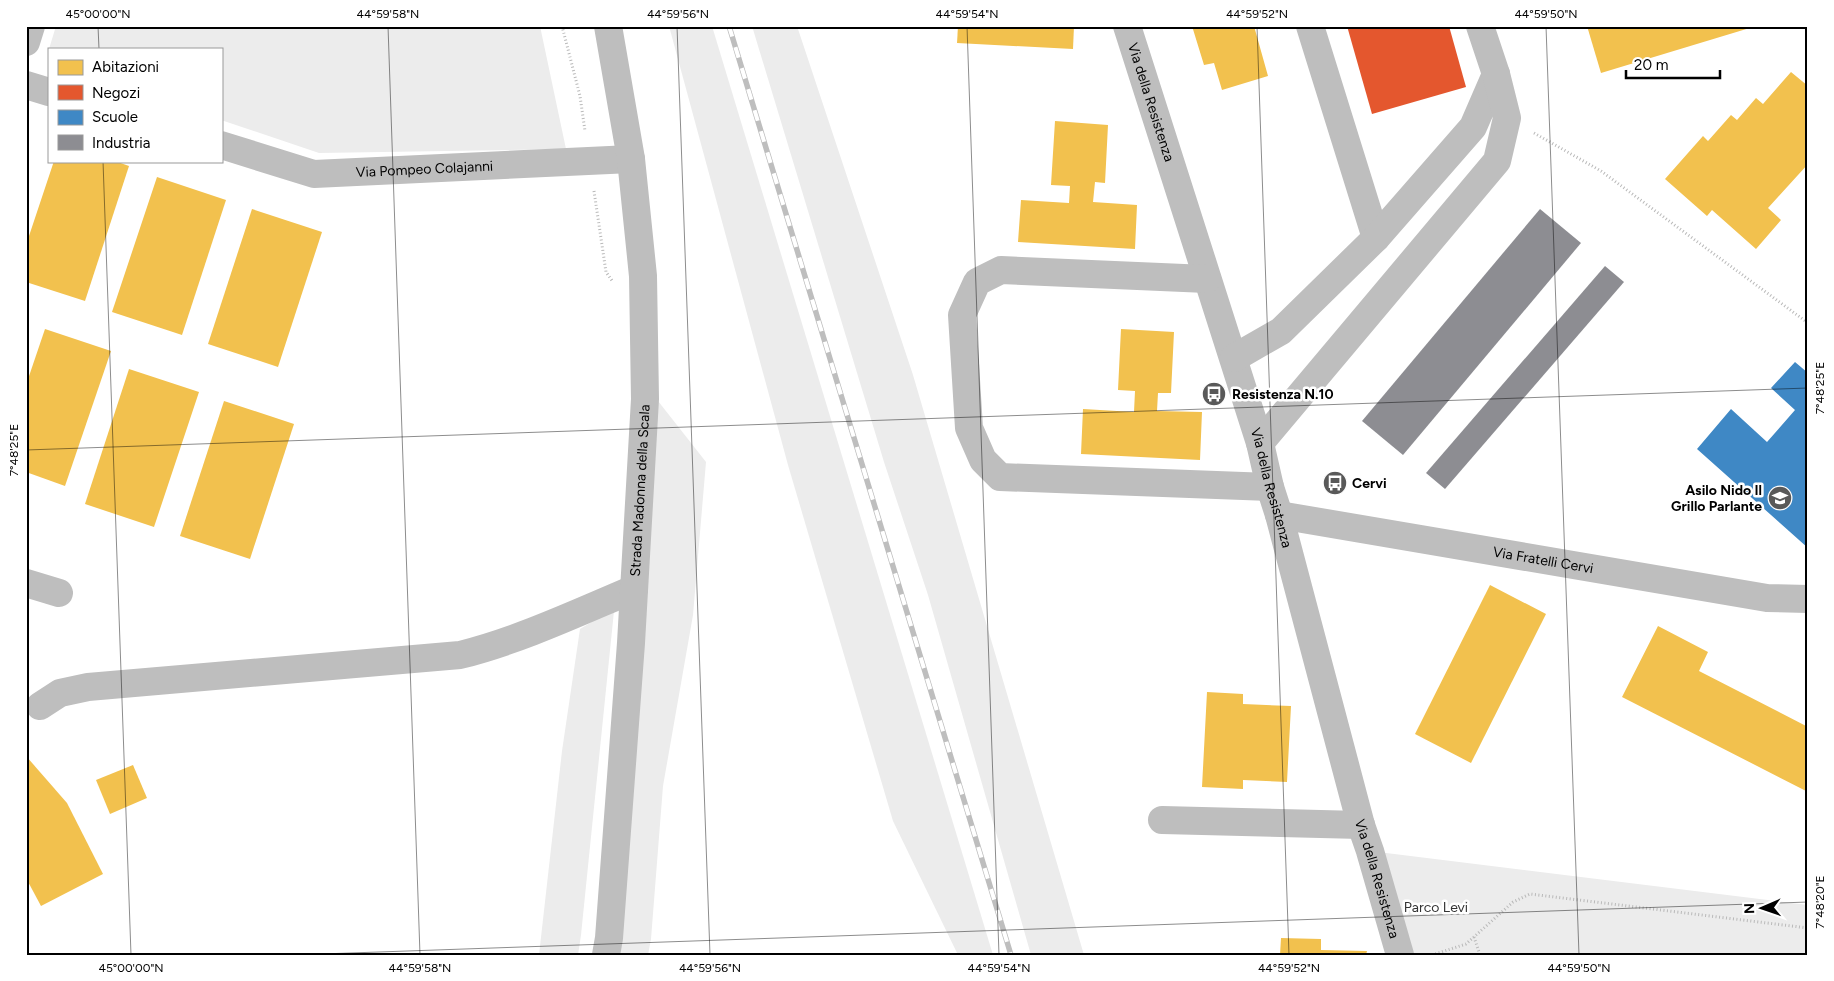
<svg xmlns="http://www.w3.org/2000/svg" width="1834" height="981" viewBox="0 0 1834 981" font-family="Figtree,sans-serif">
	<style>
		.green { fill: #ececec }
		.homes { fill: #f2c14e }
		.shops { fill: #e4572e }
		.schools { fill: #3f88c5 }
		.industry { fill: #8d8d92 }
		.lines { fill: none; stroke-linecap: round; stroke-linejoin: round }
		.path { stroke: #b9b9b9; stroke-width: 3; stroke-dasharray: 1 2.5; stroke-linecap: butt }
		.minor { stroke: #bebebe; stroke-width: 28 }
		.rail-casing { stroke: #bebebe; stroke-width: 5.5 }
		.rail { stroke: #fff; stroke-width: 4; stroke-dasharray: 11; stroke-linecap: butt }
		.ticks { fill: none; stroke: #000; stroke-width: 1; stroke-opacity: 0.45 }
		.labels { text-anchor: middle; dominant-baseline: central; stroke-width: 5; stroke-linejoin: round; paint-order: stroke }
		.street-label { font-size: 14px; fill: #000; stroke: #fff }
		.poi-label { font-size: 14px; font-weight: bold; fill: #000; stroke: #fff; text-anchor: start }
		.park-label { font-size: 14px; fill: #333; stroke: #fff }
		.neatline { fill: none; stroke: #000; stroke-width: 2 }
		.ticks-label { font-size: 12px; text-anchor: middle; fill: #000 }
	</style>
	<rect width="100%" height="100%" fill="#fff"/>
	<g class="green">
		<path d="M56 26H540L566 149 319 153 221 120V49H49Z"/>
		<path d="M669 26H712L993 955H958L893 821 788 465Z"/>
		<path d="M752 26H797L913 375 1084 955H1031L928 595 884 462Z"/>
		<path d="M658 401 706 462 693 615 663 786 651 939 648 955H613Z"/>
		<path d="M614 611 581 935 578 955H539L562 751 580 629 600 617Z"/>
		<path d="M1370 851 1808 905V955H1400Z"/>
	</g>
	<g class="homes">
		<path d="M958 26H1074L1073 49 957 43Z"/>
		<path d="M1192 26H1254L1268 76 1222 90 1214 63 1204 65Z"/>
		<path d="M1587 26H1753V27L1601 73Z"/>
		<path d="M1791 72 1808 86V164L1768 208 1781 220 1756 249 1712 210 1707 216 1665 179 1703 136 1708 141 1731 115 1737 120 1756 98 1763 104Z"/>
		<path d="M1055 121 1108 125 1105 183 1095 182 1093 202 1137 205 1135 249 1018 242 1021 200 1069 203 1070 186 1051 185Z"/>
		<path d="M54 161H115L129 166 85 301 26 282V245Z"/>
		<path d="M157 177 226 200 182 335 112 312Z"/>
		<path d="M252 209 322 232 278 367 208 344Z"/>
		<path d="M45 329 111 351 65 486 26 472V385Z"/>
		<path d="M1121 329 1174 332 1171 393H1158L1157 411 1202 412 1200 460 1081 454 1083 409 1134 412 1135 391 1118 390Z"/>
		<path d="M129 369 199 392 154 527 85 504Z"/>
		<path d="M224 401 294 424 250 559 180 536Z"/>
		<path d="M1490 585 1546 614 1471 763 1415 734Z"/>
		<path d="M1658 626 1708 652 1699 671 1808 727V792L1622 697Z"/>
		<path d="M1207 692 1243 694V704L1291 706 1287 782 1243 780V789L1202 787Z"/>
		<path d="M26 756 67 803 103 874 41 906 26 878Z"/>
		<path d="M133 765 147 798 110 814 96 780Z"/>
		<path d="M1281 938 1321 939V950L1367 951 1366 955H1280Z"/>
	</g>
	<path class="shops" d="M1347 26H1449L1466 87 1372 114Z"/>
	<path class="schools" d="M1795 362 1808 373V548L1697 449 1731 409 1767 442 1795 410 1771 388Z"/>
	<g class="industry">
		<path d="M1540 209 1581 243 1403 455 1362 421Z"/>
		<path d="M1605 266 1624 282 1445 489 1426 473Z"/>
	</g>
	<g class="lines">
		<g class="path">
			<path d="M562 26 580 96 585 131"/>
			<path d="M1534 133 1601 171 1808 323"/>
			<path d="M594 191 606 272 613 282"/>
			<path d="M1474 937 1480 955"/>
			<path d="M1432 955 1466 944 1513 902 1530 894 1808 928"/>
		</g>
		<g class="minor">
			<path id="s1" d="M1127 26 1260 443 1270 487 1279 515 1361 825 1370 851 1400 955"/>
			<path d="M1310 26 1376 238"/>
			<path d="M26 42 31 26"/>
			<path d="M26 85 49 92"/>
			<path id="s2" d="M221 145 314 174 631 159"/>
			<path d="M1207 279 1001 270 977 282 962 315 969 428 983 460 1000 477 1270 487"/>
			<path d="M1234 358 1281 331 1376 238 1473 127 1496 74"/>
			<path d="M1260 443 1497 161 1507 118 1496 74 1480 26"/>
			<path id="s3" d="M1279 515 1767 598 1808 599"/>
			<path d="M26 583 59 593"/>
			<path d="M40 706 60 693 88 687 460 655C520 640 577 613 634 589"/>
			<path d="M1162 820 1361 825"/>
			<path id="s4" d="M606 955 609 938 631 643 645 399 643 276 631 159 608 26"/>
		</g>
		<g class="rail-casing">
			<path id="rail" d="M729 26 1011 955"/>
		</g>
		<use href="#rail" class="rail"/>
	</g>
	<path class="ticks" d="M98 26 99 49M388 26 420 955M677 26 710 955M967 26 999 955M1257 26 1289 955M1546 26 1579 955M103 161 131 955M26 450 1808 388M293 955 1808 902"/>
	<defs>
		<g id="bus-disc" transform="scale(1.25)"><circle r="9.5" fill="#595959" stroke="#fff"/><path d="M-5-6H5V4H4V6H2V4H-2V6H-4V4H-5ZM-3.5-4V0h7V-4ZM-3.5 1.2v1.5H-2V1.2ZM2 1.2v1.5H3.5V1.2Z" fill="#fff"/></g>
		<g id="school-disc" transform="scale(1.25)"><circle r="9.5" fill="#595959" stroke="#fff"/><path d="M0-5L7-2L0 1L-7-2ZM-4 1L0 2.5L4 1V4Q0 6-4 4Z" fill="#fff"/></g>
	</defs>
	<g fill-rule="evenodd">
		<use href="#bus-disc" x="1214" y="394"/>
		<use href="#bus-disc" x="1335" y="483"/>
		<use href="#school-disc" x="1780" y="498"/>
	</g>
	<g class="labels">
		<g class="street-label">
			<text stroke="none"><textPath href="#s1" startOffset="80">Via della Resistenza</textPath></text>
			<text stroke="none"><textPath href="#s2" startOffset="208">Via Pompeo Colajanni</textPath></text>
			<text stroke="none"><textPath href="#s1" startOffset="484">Via della Resistenza</textPath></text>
			<text stroke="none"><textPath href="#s4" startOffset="466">Strada Madonna della Scala</textPath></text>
			<text stroke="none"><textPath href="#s3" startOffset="268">Via Fratelli Cervi</textPath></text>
			<text stroke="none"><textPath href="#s1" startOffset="889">Via della Resistenza</textPath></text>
		</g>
		<g class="poi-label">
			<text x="1232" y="394">Resistenza N.10</text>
			<text x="1352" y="483">Cervi</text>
			<text x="1762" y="490" text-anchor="end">Asilo Nido Il<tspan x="1762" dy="16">Grillo Parlante</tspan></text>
		</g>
		<g class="park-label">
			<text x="1436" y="907">Parco Levi</text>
		</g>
	</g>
	<rect width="1834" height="981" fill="none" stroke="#ffffff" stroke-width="55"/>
	<rect x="48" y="48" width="175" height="115" fill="#ffffff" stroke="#999999"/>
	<rect x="58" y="60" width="25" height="15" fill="#f2c14e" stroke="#999999"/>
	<text x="92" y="72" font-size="15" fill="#000000">Abitazioni</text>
	<rect x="58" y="85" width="25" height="15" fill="#e4572e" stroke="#999999"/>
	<text x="92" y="98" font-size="15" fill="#000000">Negozi</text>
	<rect x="58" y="110" width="25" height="15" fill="#3f88c5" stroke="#999999"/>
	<text x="92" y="122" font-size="15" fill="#000000">Scuole</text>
	<rect x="58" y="135" width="25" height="15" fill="#8d8d92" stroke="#999999"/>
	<text x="92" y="148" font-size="15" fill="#000000">Industria</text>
	<g transform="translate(1762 908) rotate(268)" stroke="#ffffff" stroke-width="4" paint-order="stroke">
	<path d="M0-4L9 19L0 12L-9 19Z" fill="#000000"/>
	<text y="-8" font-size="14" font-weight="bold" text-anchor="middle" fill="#000000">N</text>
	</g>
	<path d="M1626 70v8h94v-8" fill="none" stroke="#000000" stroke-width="2.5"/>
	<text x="1634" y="70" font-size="15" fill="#000000" stroke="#ffffff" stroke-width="4" paint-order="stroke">20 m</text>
	<rect x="28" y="28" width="1778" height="926" class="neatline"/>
	<g class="ticks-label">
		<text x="98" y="18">45°00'00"N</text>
		<text x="388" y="18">44°59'58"N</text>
		<text x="678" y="18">44°59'56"N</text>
		<text x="967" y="18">44°59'54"N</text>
		<text x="1257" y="18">44°59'52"N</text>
		<text x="1546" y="18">44°59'50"N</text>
		<text transform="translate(1820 388) rotate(-90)" y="4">7°48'25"E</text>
		<text transform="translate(14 450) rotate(-90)" y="4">7°48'25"E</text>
		<text transform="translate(1820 902) rotate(-90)" y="4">7°48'20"E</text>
		<text x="131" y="972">45°00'00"N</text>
		<text x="420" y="972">44°59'58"N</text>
		<text x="710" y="972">44°59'56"N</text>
		<text x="999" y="972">44°59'54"N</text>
		<text x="1289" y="972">44°59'52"N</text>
		<text x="1579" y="972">44°59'50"N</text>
	</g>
</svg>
